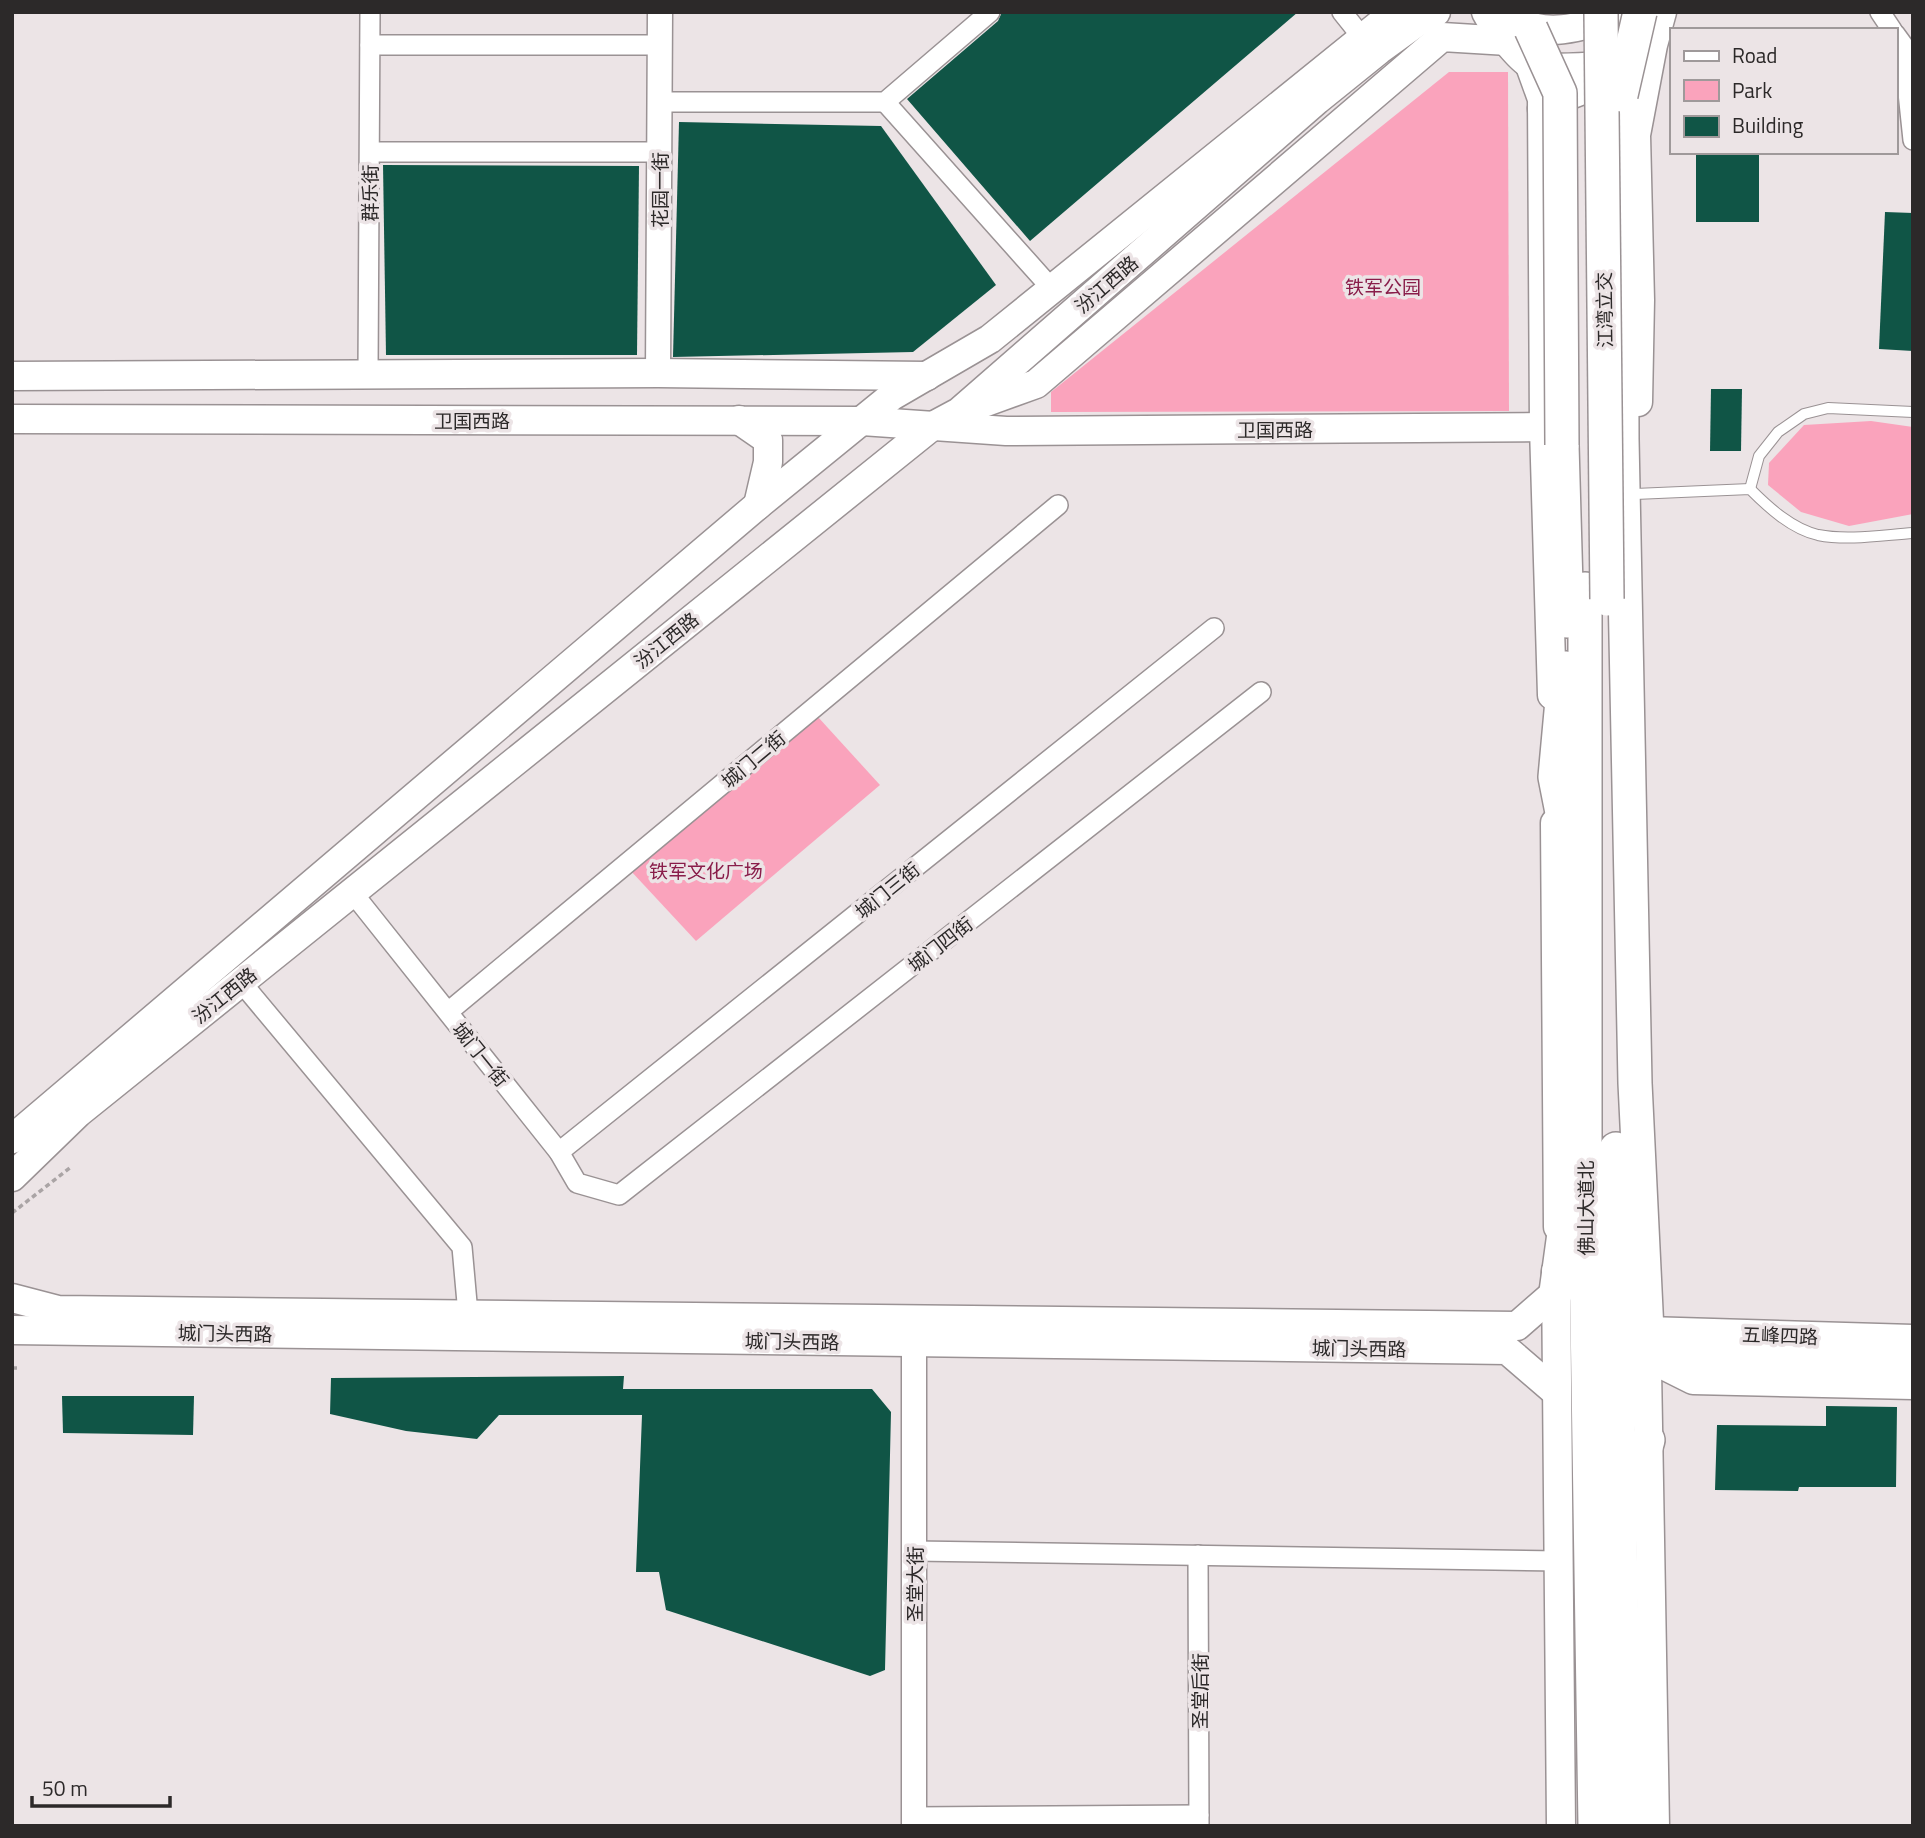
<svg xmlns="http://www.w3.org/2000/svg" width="1925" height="1838" viewBox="0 0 1925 1838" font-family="'Titillium Web','Noto Sans SC',sans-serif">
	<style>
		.green { fill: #faa3bc }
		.building { fill: #105546 }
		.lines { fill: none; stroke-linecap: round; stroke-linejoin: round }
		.service-casing { stroke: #9a9294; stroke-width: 12 }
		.minor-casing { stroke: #9a9294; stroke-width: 22 }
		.tertiary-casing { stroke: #9a9294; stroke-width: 27 }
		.secondary-casing { stroke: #9a9294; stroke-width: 31 }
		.trunk-casing { stroke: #9a9294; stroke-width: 36 }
		.path { stroke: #aaa4a5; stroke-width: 3.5; stroke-dasharray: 5 3.5; stroke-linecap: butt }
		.service { stroke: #fff; stroke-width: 10 }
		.minor { stroke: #fff; stroke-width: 19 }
		.tertiary { stroke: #fff; stroke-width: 24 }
		.secondary { stroke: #fff; stroke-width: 28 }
		.trunk { stroke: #fff; stroke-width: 33 }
		.trunk-bridge-casing { stroke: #9a9294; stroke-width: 36; stroke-linecap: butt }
		.trunk-bridge { stroke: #fff; stroke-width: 33 }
		.labels { text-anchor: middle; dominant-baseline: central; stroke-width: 7; stroke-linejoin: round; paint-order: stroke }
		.street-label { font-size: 19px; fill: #2c2929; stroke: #ece4e6 }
		.park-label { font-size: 19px; fill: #891d4a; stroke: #ece4e6 }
	</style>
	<rect width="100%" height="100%" fill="#ece4e6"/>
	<g class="green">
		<path d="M1449 72H1508L1509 411 1051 412V392Z"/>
		<path d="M1871 421 1913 427V514L1849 526 1801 512 1768 485 1769 463 1804 425Z"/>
		<path d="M818 717 880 785 696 941 630 870Z"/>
	</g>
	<g class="building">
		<path d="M1002 12H1298L1030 241 907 99 998 21Z"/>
		<path d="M679 122 881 126 996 285 913 352 673 357Z"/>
		<rect x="1696" y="152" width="63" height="70"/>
		<path d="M383 165 639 166 637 355H386Z"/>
		<path d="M1885 212 1913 213V351L1879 349Z"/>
		<path d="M1711 389H1742L1741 451H1710Z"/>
		<path d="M624 1376 623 1389H872L891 1412 885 1670 870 1676 666 1610 659 1572H636L642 1415H499L477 1439 406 1431 330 1414 331 1378Z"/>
		<path d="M62 1396H194L193 1435 63 1433Z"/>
		<path d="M1826 1406 1897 1407 1896 1487H1799L1798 1491 1715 1490 1717 1425 1826 1426Z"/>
	</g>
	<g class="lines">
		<g class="service-casing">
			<g id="service">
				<path d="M1750 489 1759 456 1778 432 1804 414 1828 408 1913 412"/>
				<path d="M1635 494 1750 489C1769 508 1792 529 1818 535 1848 541 1883 535 1913 533"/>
			</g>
		</g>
		<g class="minor-casing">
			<g id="minor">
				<path d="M1342 12 1354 27"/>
				<path d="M1880 12 1892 30"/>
				<path d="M1895 34 1903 45 1913 140"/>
				<path d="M370 45H659"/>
				<path d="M659 102H885L990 12"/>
				<path d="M885 102 1044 280"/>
				<path d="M370 152H659"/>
				<path d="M368 373 370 12"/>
				<path d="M352 892 559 1152 577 1183 619 1195 1261 692"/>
				<path d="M241 982 462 1247 468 1314"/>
				<path d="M448 1012 1058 505"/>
				<path d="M559 1152 1214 628"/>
				<path d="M914 1551 1560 1561"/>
				<path d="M1198 1555 1199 1826"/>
				<path d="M914 1817 1199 1815"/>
			</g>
		</g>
		<g class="tertiary-casing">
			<g id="tertiary">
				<path d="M658 373 660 12"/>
				<path d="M914 1826V1343"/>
			</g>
		</g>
		<g class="secondary-casing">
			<g id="secondary">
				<path d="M1486 12C1492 24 1517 56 1528 63 1543 72 1597 66 1616 65L1622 61"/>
				<path d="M1505 12C1540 43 1584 27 1623 12"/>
				<path d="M1529 63 1542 99 1544 427 1552 695"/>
				<path d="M1542 109C1568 96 1592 79 1621 93"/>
				<path d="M12 376 658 373 927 376"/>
				<path d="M1638 402 1640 300 1636 135 1653 45 1662 12"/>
				<path d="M975 406 1036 384 1442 37 1508 41"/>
				<path d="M12 419 862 421 1006 431 1544 427"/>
				<path d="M739 420 768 440V462L758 505"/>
				<path d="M1555 823 1558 1227"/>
				<path d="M12 1139 758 505 892 396 990 339 1395 12"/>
				<path d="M12 1177 78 1113 931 427 959 412 1317 100 1379 50 1430 13 1436 12"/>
				<path d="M1556 1271 1561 1826"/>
				<path d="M12 1298 58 1310 1517 1326 1556 1292"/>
				<path d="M1646 1311 1655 1826"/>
				<path d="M12 1330 1507 1350 1557 1393"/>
				<path d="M1647 1331 1913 1339"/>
				<path d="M1647 1357 1693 1380 1913 1385"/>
				<path d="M1657 1358 1913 1363"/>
			</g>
		</g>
		<g class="trunk-casing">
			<g id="trunk">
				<path d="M1621 95 1622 439 1635 1083 1647 1331"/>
				<path d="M1562 445 1567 621"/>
				<path d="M1585 589V1186L1595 1826"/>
				<path d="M1565 668 1555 777 1570 853"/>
				<path d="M1616 1149 1618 1442 1626 1826"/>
				<path d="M1556 1292 1568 1204"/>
				<path d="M1630 1503 1648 1440"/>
			</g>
		</g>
		<g class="path">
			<path d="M12 1213 71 1167"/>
			<path d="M12 1368H18"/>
		</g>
		<use href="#service" class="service"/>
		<use href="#minor" class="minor"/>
		<use href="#tertiary" class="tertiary"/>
		<use href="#secondary" class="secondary"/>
		<use href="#trunk" class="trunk"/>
		<g class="trunk-bridge-casing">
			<g id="trunk-bridge">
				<path d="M1601 12 1607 599"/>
				<path d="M1531 29 1560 93 1562 445"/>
				<path d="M1621 95 1640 12"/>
			</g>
		</g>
		<use href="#trunk-bridge" class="trunk-bridge"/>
	</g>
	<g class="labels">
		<g class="street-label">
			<text transform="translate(659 190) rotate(-90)">花园一街</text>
			<text transform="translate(369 193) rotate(-90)">群乐街</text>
			<text transform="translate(1106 284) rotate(-41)">汾江西路</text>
			<text transform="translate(1604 310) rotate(-91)">江湾立交</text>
			<text x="472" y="420">卫国西路</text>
			<text x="1275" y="429">卫国西路</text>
			<text transform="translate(666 640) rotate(-39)">汾江西路</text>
			<text transform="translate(753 759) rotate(-40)">城门二街</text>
			<text transform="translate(887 890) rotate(-39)">城门三街</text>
			<text transform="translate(940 944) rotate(-38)">城门四街</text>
			<text transform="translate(224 995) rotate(-39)">汾江西路</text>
			<text transform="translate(481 1054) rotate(51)">城门一街</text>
			<text transform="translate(1585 1208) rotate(-90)">佛山大道北</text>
			<text transform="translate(225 1333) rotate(1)">城门头西路</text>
			<text transform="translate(1780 1335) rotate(2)">五峰四路</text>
			<text transform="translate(792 1341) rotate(1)">城门头西路</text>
			<text transform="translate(1359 1348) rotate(1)">城门头西路</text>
			<text transform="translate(914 1584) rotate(-90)">圣堂大街</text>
			<text transform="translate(1199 1691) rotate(-90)">圣堂后街</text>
		</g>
		<g class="park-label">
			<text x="1383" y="286">铁军公园</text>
			<text x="706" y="870">铁军文化广场</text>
		</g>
	</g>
	<rect width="1925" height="1838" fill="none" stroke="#2c2929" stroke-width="28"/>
	<rect x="1670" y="28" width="228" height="126" fill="#ece4e6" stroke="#9f999a" stroke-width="2"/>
	<rect x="1684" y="51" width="35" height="10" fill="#ffffff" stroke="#9f999a" stroke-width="2"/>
	<text x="1732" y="63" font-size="21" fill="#2c2929">Road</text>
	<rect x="1684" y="80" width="35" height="21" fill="#faa3bc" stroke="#9f999a" stroke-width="2"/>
	<text x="1732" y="98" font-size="21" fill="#2c2929">Park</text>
	<rect x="1684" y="116" width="35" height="21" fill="#105546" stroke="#9f999a" stroke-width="2"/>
	<text x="1732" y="133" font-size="21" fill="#2c2929">Building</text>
	<path d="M32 1796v10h138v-10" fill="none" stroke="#2c2929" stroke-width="3.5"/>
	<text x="42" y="1796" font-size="21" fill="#2c2929" stroke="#ece4e6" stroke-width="5" paint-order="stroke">50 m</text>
</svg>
